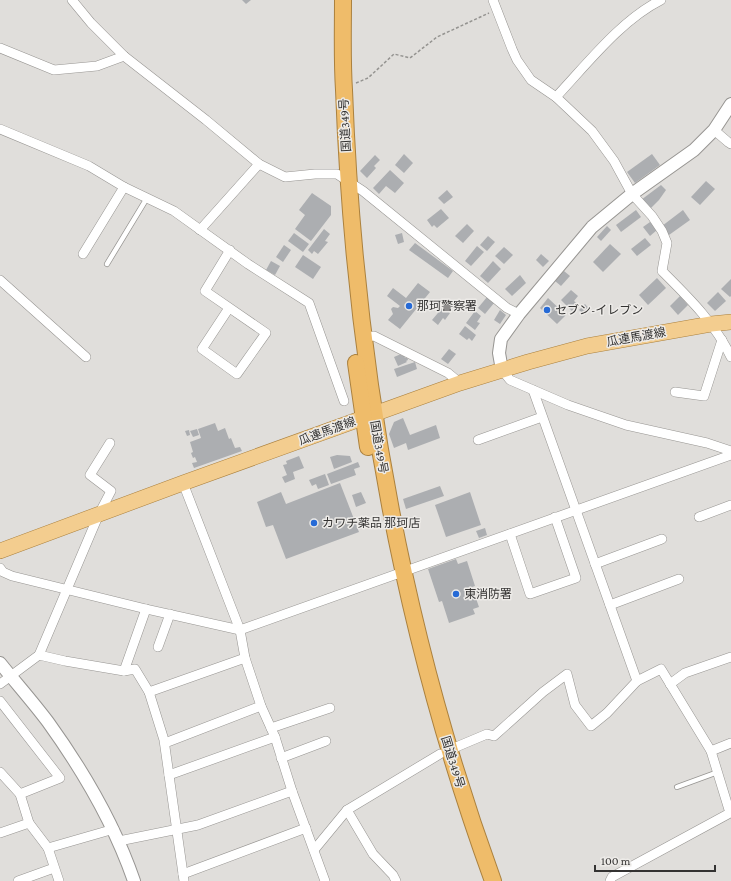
<svg xmlns="http://www.w3.org/2000/svg" width="731" height="881" viewBox="0 0 731 881" font-family="'Crimson Pro','Noto Sans JP',serif">
	<style>
		.building { fill: #acaeb1 }
		.lines { fill: none; stroke-linecap: round; stroke-linejoin: round }
		.service-casing { stroke: #979592; stroke-width: 6 }
		.minor-casing { stroke: #979592; stroke-width: 10 }
		.tertiary-casing { stroke: #979592; stroke-width: 14 }
		.primary-casing { stroke: #ab813e; stroke-width: 16 }
		.trunk-casing { stroke: #ab813e; stroke-width: 18 }
		.path { stroke: #949390; stroke-width: 1.5; stroke-dasharray: 3 2; stroke-linecap: butt }
		.service { stroke: #fff; stroke-width: 4.5 }
		.minor { stroke: #fff; stroke-width: 9 }
		.tertiary { stroke: #fff; stroke-width: 12 }
		.primary { stroke: #f3cd8f; stroke-width: 15 }
		.trunk { stroke: #efbc6a; stroke-width: 16 }
		.poi-dot { fill: #266ad6; stroke: #edebe8; stroke-width: 1.5 }
		.labels { text-anchor: middle; dominant-baseline: central; stroke-width: 3; stroke-linejoin: round; paint-order: stroke }
		.street-label { font-size: 12px; fill: #343332; stroke: #edebe8 }
		.poi-label { font-size: 12px; fill: #343332; stroke: #edebe8; text-anchor: start }
	</style>
	<rect width="100%" height="100%" fill="#e0dedb"/>
	<g class="building">
		<path d="M242 0H251L246 4Z"/>
		<path d="M404 154 413 163 404 173 395 165Z"/>
		<path d="M652 154 660 165 635 183 627 172Z"/>
		<path d="M375 155 380 160 374 166 376 168 367 178 360 171Z"/>
		<path d="M390 170 404 183 395 193 386 186 379 194 373 188Z"/>
		<path d="M706 181 715 189 700 205 691 197Z"/>
		<path d="M661 185 666 190 659 200 649 210 641 200Z"/>
		<path d="M447 190 453 197 444 204 438 198Z"/>
		<path d="M312 193 331 206V215L311 241 295 229 305 215 299 210Z"/>
		<path d="M441 209 449 218 437 228 434 225 432 227 427 220Z"/>
		<path d="M636 210 641 217 621 232 616 225Z"/>
		<path d="M683 210 690 220 669 235 662 226Z"/>
		<path d="M650 222 657 230 650 236 643 227Z"/>
		<path d="M467 224 474 231 463 243 455 236Z"/>
		<path d="M607 226 611 230 601 241 597 237Z"/>
		<path d="M324 229 330 234 325 241 328 242 318 254 314 251 312 254 308 250Z"/>
		<path d="M294 233 309 244 303 252 288 241Z"/>
		<path d="M402 233 404 242 398 244 395 235Z"/>
		<path d="M488 236 495 242 487 251 480 245Z"/>
		<path d="M645 238 651 245 637 256 631 249Z"/>
		<path d="M415 243 453 271 448 278 409 250Z"/>
		<path d="M610 244 621 254 603 272 593 262Z"/>
		<path d="M284 245 291 250 283 262 276 257Z"/>
		<path d="M477 246 484 252 471 266 465 261Z"/>
		<path d="M504 247 513 255 504 264 495 256Z"/>
		<path d="M541 254 549 261 543 267 536 260Z"/>
		<path d="M303 255 321 267 313 279 295 267Z"/>
		<path d="M271 261 280 266 275 275 266 270Z"/>
		<path d="M493 261 501 269 488 283 480 276Z"/>
		<path d="M564 271 570 276 561 286 555 281Z"/>
		<path d="M520 275 526 283 512 296 505 289Z"/>
		<path d="M657 278 666 288 648 305 639 295Z"/>
		<path d="M731 279V296L730 297 721 289Z"/>
		<path d="M418 283 430 292 400 329 388 320 393 314 391 309 393 307 398 308 400 306 387 296 393 288 406 298Z"/>
		<path d="M571 290 578 296 574 301 578 304 572 311 561 300Z"/>
		<path d="M718 292 726 301 715 311 707 303Z"/>
		<path d="M680 296 688 305 678 315 670 306Z"/>
		<path d="M487 297 494 303 485 314 478 308Z"/>
		<path d="M548 298 566 315 557 324 540 308Z"/>
		<path d="M585 304 590 310 585 315 579 310Z"/>
		<path d="M443 307 450 313 445 320 443 318 438 325 432 320Z"/>
		<path d="M500 310 506 315 500 324 494 320Z"/>
		<path d="M475 311 481 316 477 322 480 323 475 330 466 323Z"/>
		<path d="M465 326 476 335 472 341 469 338 467 340 459 334Z"/>
		<path d="M449 349 456 354 448 364 441 359Z"/>
		<path d="M401 354 402 356 404 355 405 358 407 357 408 360 406 361 407 362 398 366 394 357Z"/>
		<path d="M415 362 417 369 397 377 394 369Z"/>
		<path d="M403 418 410 435 436 425 440 438 408 450 406 443 394 448 389 434 394 422Z"/>
		<path d="M215 423 218 431 225 428 229 439 231 438 235 448 240 447 242 451 194 468 192 463 197 462 195 457 193 458 191 453 193 452 190 442 201 438 198 429Z"/>
		<path d="M197 429 199 435 193 437 190 431Z"/>
		<path d="M189 430 190 435 187 436 185 431Z"/>
		<path d="M337 455 350 456 352 462 334 469 330 457Z"/>
		<path d="M299 456 304 468 293 472 295 479 285 483 282 477 287 475 283 465 287 464 286 461Z"/>
		<path d="M358 462 360 467 354 469 356 475 331 484 327 474Z"/>
		<path d="M325 474 329 485 318 489 316 484 312 486 309 480Z"/>
		<path d="M340 483 359 532 286 559 273 525 266 527 257 502 281 492 286 504Z"/>
		<path d="M440 486 444 496 406 509 403 499Z"/>
		<path d="M361 492 366 503 356 507 352 495Z"/>
		<path d="M470 492 481 525 446 537 435 505Z"/>
		<path d="M485 528 487 535 479 538 476 531Z"/>
		<path d="M456 559 458 564 467 561 475 586 472 587 479 607 473 609 475 614 449 623 442 601 439 602 428 569Z"/>
	</g>
	<g class="lines">
		<g class="service-casing">
			<g id="service">
				<path d="M107 264 147 198"/>
				<path d="M677 787 718 772"/>
			</g>
		</g>
		<g class="minor-casing">
			<g id="minor">
				<path d="M72 0 91 23 124 56 206 120 259 164 285 177 315 174H337L363 191 507 308 519 314"/>
				<path d="M493 0 512 49 517 60 531 80 556 97 592 131 614 161 632 194 652 216 662 231 667 243 662 271C688 297 715 323 731 357"/>
				<path d="M0 48 54 70 97 66 124 56"/>
				<path d="M556 97C587 64 621 20 661 0"/>
				<path d="M0 129 89 166 124 187 174 211 248 264 309 303 344 401"/>
				<path d="M714 130 728 142 731 144"/>
				<path d="M200 230 259 164"/>
				<path d="M83 254 124 187"/>
				<path d="M0 280 86 357"/>
				<path d="M229 308 202 349 237 374 266 333 205 291 230 250"/>
				<path d="M363 337 374 336 448 373 460 383"/>
				<path d="M502 370 510 380 568 405 626 425 707 443 731 451"/>
				<path d="M533 390 637 681"/>
				<path d="M675 392 704 396 722 340"/>
				<path d="M478 440 542 417"/>
				<path d="M183 483 240 630 245 658 261 706 275 737 292 791 325 881"/>
				<path d="M699 517 731 505"/>
				<path d="M510 534 530 594 576 578 555 517"/>
				<path d="M595 564 662 539"/>
				<path d="M0 568 3 572 12 576 146 609 240 630 731 455"/>
				<path d="M610 605 679 579"/>
				<path d="M158 647 170 614"/>
				<path d="M39 655 99 514 111 491 90 475 110 443"/>
				<path d="M124 671 146 609"/>
				<path d="M0 684 39 655 65 661 124 671 135 669 149 692 164 740 184 881"/>
				<path d="M670 684 685 673 731 657"/>
				<path d="M149 692 245 658"/>
				<path d="M0 701 60 778 20 794"/>
				<path d="M271 728 330 708"/>
				<path d="M165 743 261 706"/>
				<path d="M449 750 487 734 494 736 543 692 567 674 575 705 591 726 607 713 637 681 661 669 711 751"/>
				<path d="M281 758 326 741"/>
				<path d="M0 772 20 794 29 823 0 833"/>
				<path d="M169 775 275 737"/>
				<path d="M347 810 373 854 393 875 396 881"/>
				<path d="M29 823 48 848"/>
				<path d="M119 841 198 825 292 791"/>
				<path d="M314 850 347 810 440 754"/>
				<path d="M183 874 306 828"/>
				<path d="M18 881 54 868"/>
				<path d="M59 881 48 848 114 829"/>
				<path d="M610 881 612 877 730 813 711 751 731 743"/>
			</g>
		</g>
		<g class="tertiary-casing">
			<g id="tertiary">
				<path d="M502 370 499 353 501 339 519 314 592 227 632 194 694 150 714 130 731 104"/>
				<path d="M0 663C16 683 33 702 48 722 84 772 114 823 134 881"/>
			</g>
		</g>
		<g class="primary-casing">
			<path id="primary" d="M0 551 183 483 460 383 528 362 587 346 711 324 731 322"/>
		</g>
		<g class="trunk-casing">
			<g id="trunk">
				<path d="M343 0C343 30 342 60 344 90 354 361 400 626 493 881"/>
				<path d="M356 363 368 447"/>
			</g>
		</g>
		<path class="path" d="M356 83 368 78 394 54 410 58 437 37 489 13"/>
		<use href="#service" class="service"/>
		<use href="#minor" class="minor"/>
		<use href="#tertiary" class="tertiary"/>
		<use href="#primary" class="primary"/>
		<use href="#trunk" class="trunk"/>
	</g>
	<g class="poi-dot">
		<circle cx="409" cy="306" r="4"/>
		<circle cx="547" cy="310" r="4"/>
		<circle cx="314" cy="523" r="4"/>
		<circle cx="456" cy="594" r="4"/>
	</g>
	<g class="labels">
		<g class="street-label">
			<text transform="translate(345 125) rotate(-93)">国道349号</text>
			<text transform="translate(636 337) rotate(-10)">瓜連馬渡線</text>
			<text transform="translate(327 431) rotate(-20)">瓜連馬渡線</text>
			<text transform="translate(379 447) rotate(80)">国道349号</text>
			<text transform="translate(453 762) rotate(73)">国道349号</text>
		</g>
		<g class="poi-label">
			<text x="417" y="306">那珂警察署</text>
			<text x="555" y="310">セブン-イレブン</text>
			<text x="322" y="523">カワチ薬品 那珂店</text>
			<text x="464" y="594">東消防署</text>
		</g>
	</g>
	<path d="M595 865v6h120v-6" fill="none" stroke="#343332" stroke-width="2"/>
	<text x="601" y="865" font-size="12" fill="#343332" stroke="#edebe8" stroke-width="3" paint-order="stroke">100 m</text>
</svg>
